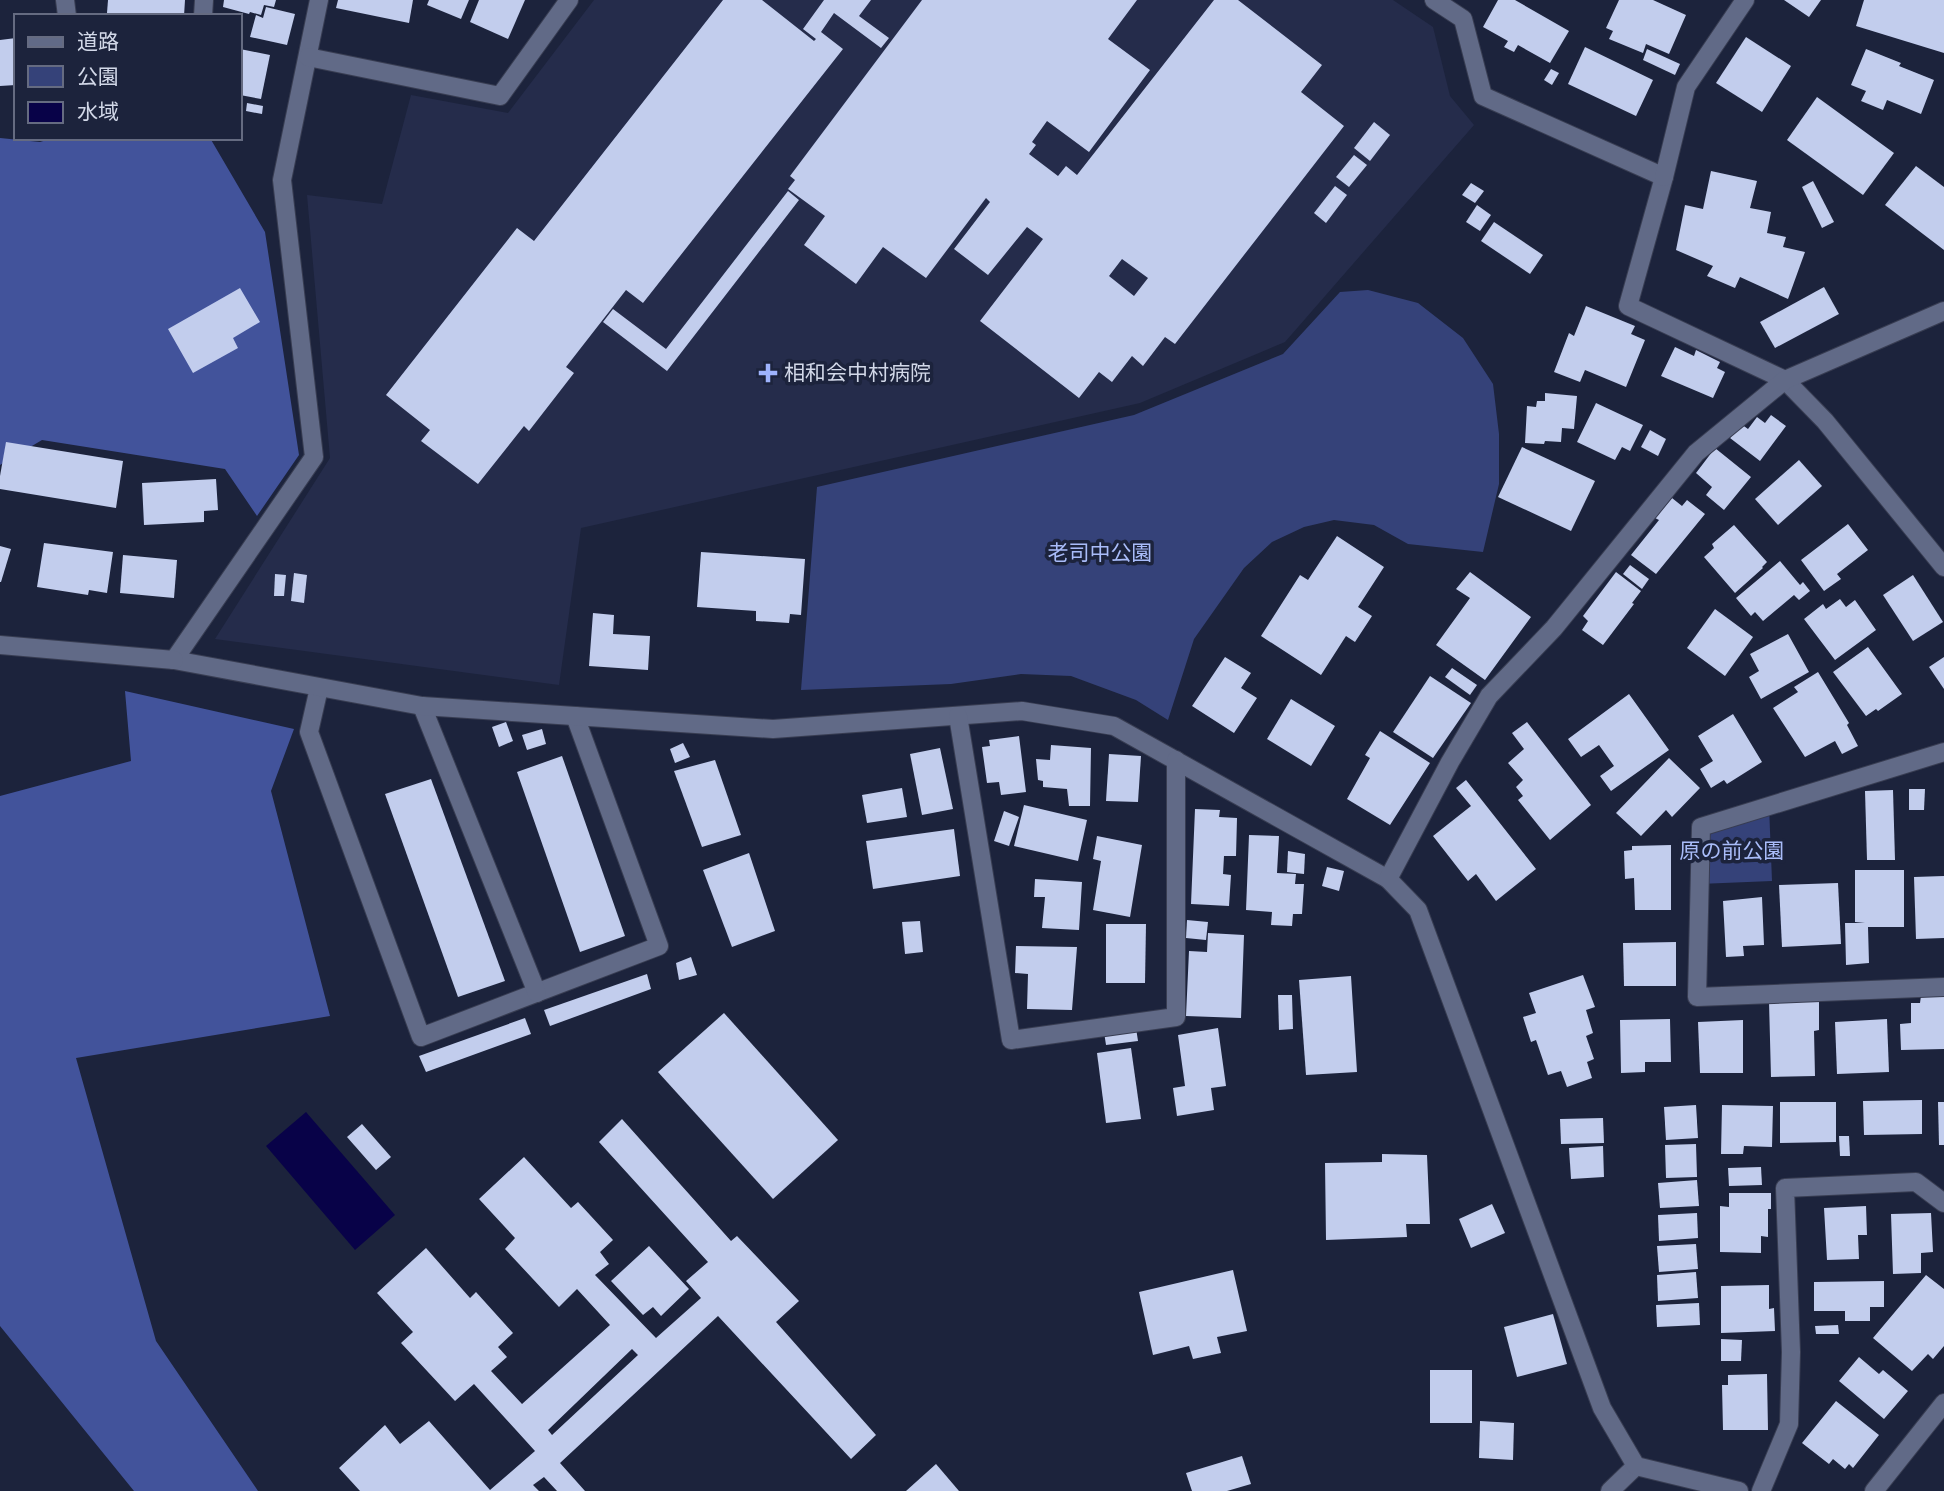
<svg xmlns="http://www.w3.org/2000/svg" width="1944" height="1491" viewBox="0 0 1944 1491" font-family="Signika,'Noto Sans JP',sans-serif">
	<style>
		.built { fill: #252c4b }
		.green { fill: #354279 }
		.forest { fill: #42539b }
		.water { fill: #080248 }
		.building { fill: #c2cded; fill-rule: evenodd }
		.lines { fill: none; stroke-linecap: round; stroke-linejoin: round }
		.lane-casing { stroke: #383d52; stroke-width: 20 }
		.street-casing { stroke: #383d52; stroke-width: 20 }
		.lane { stroke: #616a87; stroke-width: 18 }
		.street { stroke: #616a87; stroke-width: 18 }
		.poi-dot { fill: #9eb3fd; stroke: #1c233c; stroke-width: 2.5 }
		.labels { text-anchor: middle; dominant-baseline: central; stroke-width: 7; stroke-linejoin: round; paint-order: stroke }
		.poi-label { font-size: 21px; fill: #d2d8e8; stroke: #1c233c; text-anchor: start }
		.park-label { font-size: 21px; fill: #a9bcf9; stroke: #1c233c }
	</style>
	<rect width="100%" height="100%" fill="#1c233c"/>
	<path class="built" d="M594 0H1393L1433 27 1450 96 1474 125 1285 342 1140 403 581 528 559 685 215 639 330 458 307 195 382 204 411 95 508 113Z"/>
	<g class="green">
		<path d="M1368 290 1418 303 1463 338 1493 384 1499 434V484L1483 552 1408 544 1374 525 1334 520 1304 527 1272 542 1244 568 1194 639 1168 720 1136 700 1071 676 1021 674 951 684 801 690 817 487 1134 415 1283 354 1340 292Z"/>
		<path d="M1769 806 1772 881 1699 884 1701 827Z"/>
	</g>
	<g class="forest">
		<path d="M0 138 40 142 53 138H210L265 232 299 455 257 516 225 469 42 440 0 465Z"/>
		<path d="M125 691 294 729 271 791 330 1016 76 1058 156 1341 258 1491H134L0 1326V796L131 761Z"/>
	</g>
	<path class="water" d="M306 1112 395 1215 355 1250 266 1146Z"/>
	<g class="building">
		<path d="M108 0H185L184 16 107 13Z"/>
		<path d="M224 0H276L274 7 264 5 261 15 250 12 249 14 223 7Z"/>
		<path d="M338 0H413L409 23 336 8Z"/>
		<path d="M429 0H469L461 19 427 5Z"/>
		<path d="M479 0H525L508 39 470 22Z"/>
		<path d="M723 0H762L814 41 816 39 803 29 824 0H871L859 16 889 38 881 48 834 13 821 32 843 49 643 303 626 290 566 367 574 373 529 431 524 426 478 484 421 441 430 430 386 395 517 228 534 241Z"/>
		<path d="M922 0H1137L1108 39 1150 70 1089 152 1047 121 1032 142 1036 145 1029 154 1058 176 1066 166 1077 175 1214 0H1238L1322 65 1301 92 1344 126 1175 344 1165 337 1143 366 1132 356 1112 382 1099 372 1079 398 980 321 1043 239 1027 227 988 275 954 249 990 202 986 198 926 278 883 247 856 284 804 245 825 216 788 189 795 180 790 176ZM1122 259 1148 278 1134 296 1109 276Z"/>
		<path d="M1498 0H1515L1569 31 1550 63 1518 45 1514 52 1504 47 1508 41 1483 27Z"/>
		<path d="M1619 0H1653L1686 15 1669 54 1646 44 1643 53 1609 39 1613 31 1606 28Z"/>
		<path d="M1784 0H1821L1809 17Z"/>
		<path d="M1864 0H1944V53L1856 26Z"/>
		<path d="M266 7 295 14 287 45 250 37 256 15 263 18Z"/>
		<path d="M1746 37 1791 66 1762 112 1716 83Z"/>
		<path d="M16 38V85L0 86V40Z"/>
		<path d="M1585 47 1653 80 1636 116 1568 84Z"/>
		<path d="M240 49 270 55 261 99 240 95Z"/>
		<path d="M1647 49 1680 64 1675 75 1643 60Z"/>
		<path d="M1866 49 1901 63 1899 66 1934 80 1921 114 1887 100 1883 110 1861 101 1866 91 1851 85Z"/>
		<path d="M1551 69 1559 73 1552 85 1544 80Z"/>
		<path d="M1817 97 1894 153 1863 195 1787 140Z"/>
		<path d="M247 103 263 106 262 114 246 111Z"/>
		<path d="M1374 122 1390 135 1370 161 1354 148Z"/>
		<path d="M1354 155 1367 165 1349 187 1336 177Z"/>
		<path d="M1916 166 1944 187V250L1885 205Z"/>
		<path d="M1711 171 1757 181 1750 208 1771 212 1767 233 1786 237 1783 247 1805 252 1788 299 1740 277 1735 288 1707 276 1713 266 1676 250 1685 205 1703 209Z"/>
		<path d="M1813 181 1834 222 1822 228 1802 187Z"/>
		<path d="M1471 183 1484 191 1475 203 1462 195Z"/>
		<path d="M1335 186 1347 195 1326 223 1314 213Z"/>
		<path d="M788 191 799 200 667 371 603 322 613 309 666 349Z"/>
		<path d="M1477 205 1491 215 1480 231 1466 222Z"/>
		<path d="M1494 222 1543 255 1530 274 1481 241Z"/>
		<path d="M1824 287 1839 314 1775 348 1760 322Z"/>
		<path d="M240 288 260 322 233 338 238 348 193 373 168 329Z"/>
		<path d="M1586 306 1635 326 1631 334 1645 340 1626 387 1585 370 1580 382 1554 372 1569 333 1574 336Z"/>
		<path d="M1675 347 1694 356 1696 350 1720 362 1717 368 1725 372 1713 398 1661 376Z"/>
		<path d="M1545 393 1577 396 1574 429 1562 428 1561 442 1545 441 1544 444 1525 443 1527 406 1536 407 1537 401H1545Z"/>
		<path d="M1596 403 1643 425 1630 451 1622 447 1615 460 1577 442Z"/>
		<path d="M1771 415 1786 426 1760 461 1730 438 1741 424 1748 429 1757 417 1765 423Z"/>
		<path d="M1650 430 1666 439 1658 456 1641 447Z"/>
		<path d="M6 442 123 461 116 508 0 489V476Z"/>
		<path d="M1522 447 1595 481 1571 531 1498 497Z"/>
		<path d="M1715 448 1751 477 1724 510 1706 495 1712 487 1696 473Z"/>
		<path d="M1799 460 1822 486 1778 525 1755 499Z"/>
		<path d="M216 479 218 510 204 511V522L144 525 142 483Z"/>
		<path d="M1672 498 1682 506 1687 500 1705 514 1656 574 1631 555 1659 520 1655 518Z"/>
		<path d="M1848 524 1868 550 1837 574 1841 579 1824 591 1801 560Z"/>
		<path d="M1734 525 1767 562 1762 567 1763 568 1735 593 1704 557 1714 548 1712 544Z"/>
		<path d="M1337 536 1384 567 1358 607 1372 616 1355 642 1346 636 1321 675 1261 636 1300 575 1308 580Z"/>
		<path d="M44 543 113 552 107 593 89 590 88 595 37 587Z"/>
		<path d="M0 546 11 549 1 582H0Z"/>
		<path d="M701 552 805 559 801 615 790 614 789 623 756 621V611L697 607Z"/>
		<path d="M123 555 177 560 174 598 120 593Z"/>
		<path d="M1780 561 1800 585 1803 582 1810 591 1799 600 1794 595 1763 621 1755 612 1751 616 1736 598Z"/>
		<path d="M1630 565 1649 579 1642 589 1623 574Z"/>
		<path d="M1470 572 1531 617 1485 680 1436 645 1470 598 1456 589Z"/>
		<path d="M1616 572 1641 591 1632 603 1634 604 1603 645 1582 630 1588 621 1583 616Z"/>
		<path d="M294 573 307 575 304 603 291 601Z"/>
		<path d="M275 574 286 575 284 596H274Z"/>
		<path d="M1913 575 1943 622 1913 641 1883 595Z"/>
		<path d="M1840 599 1846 607 1855 600 1876 630 1835 660 1804 619 1823 604 1826 609Z"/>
		<path d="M1715 609 1753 637 1725 676 1687 648Z"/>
		<path d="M593 613 614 615 613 634 650 636 648 670 589 666Z"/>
		<path d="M1788 634 1809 672 1761 699 1749 677 1759 671 1750 654Z"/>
		<path d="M1868 647 1902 694 1878 711 1876 709 1866 716 1833 672Z"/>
		<path d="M1225 657 1251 673 1241 688 1257 698 1234 733 1192 706Z"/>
		<path d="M1944 657V689L1929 667Z"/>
		<path d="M1452 668 1477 685 1470 695 1445 677Z"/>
		<path d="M1818 672 1849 723 1847 725 1858 746 1842 754 1835 741 1805 757 1773 708 1798 692 1794 687Z"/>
		<path d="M1430 676 1471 703 1433 758 1393 732Z"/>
		<path d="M1629 694 1669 750 1611 791 1600 776 1614 766 1599 745 1581 757 1568 739Z"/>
		<path d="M1291 699 1335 726 1311 766 1267 739Z"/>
		<path d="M1733 714 1762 762 1727 784 1724 780 1711 788 1700 769 1713 761 1698 736Z"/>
		<path d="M506 722 513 741 499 747 492 727Z"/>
		<path d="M1527 722 1591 805 1550 840 1518 800 1523 796 1516 787 1523 780 1508 763 1524 749 1512 733Z"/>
		<path d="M542 729 546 744 527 750 522 735Z"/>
		<path d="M1380 731 1430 763 1390 825 1347 799 1370 758 1365 755Z"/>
		<path d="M1019 736 1026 792 1001 795 999 782 987 783 982 747 990 746 989 740Z"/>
		<path d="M683 743 690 757 675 763 670 749Z"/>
		<path d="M1051 745 1091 748 1090 806H1069L1067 789 1043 787V781L1038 780 1036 759 1050 760Z"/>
		<path d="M940 748 953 809 922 815 910 754Z"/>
		<path d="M1109 754 1141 756 1138 802 1106 801Z"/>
		<path d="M562 756 625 936 580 952 517 772Z"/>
		<path d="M1669 758 1700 788 1672 817 1666 810 1641 836 1616 813Z"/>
		<path d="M715 760 741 835 702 847 674 771Z"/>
		<path d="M431 779 505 981 458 997 385 794Z"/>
		<path d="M1466 780 1536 869 1496 901 1476 874 1468 881 1433 836 1471 806 1456 788Z"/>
		<path d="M902 788 907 817 867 823 862 795Z"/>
		<path d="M1909 789H1925L1924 810H1909Z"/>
		<path d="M1893 790 1895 860H1867L1865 791Z"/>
		<path d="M1024 805 1087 820 1078 861 1014 846Z"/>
		<path d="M1195 809 1220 810 1219 817 1237 818 1236 856H1224L1223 874 1231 875 1229 906 1191 904Z"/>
		<path d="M1004 811 1019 817 1009 846 994 841Z"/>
		<path d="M954 829 960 876 873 889 866 841Z"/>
		<path d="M1249 835 1279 836 1277 873 1296 874 1295 884H1304L1302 914H1293L1292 926 1271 925 1272 912 1246 910Z"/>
		<path d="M1097 836 1142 845 1130 917 1093 910 1101 861 1093 859Z"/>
		<path d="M1671 845V910H1635L1634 878 1625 879 1624 851 1632 850V846Z"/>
		<path d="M1288 851 1305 854 1304 874 1287 872Z"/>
		<path d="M749 853 775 931 732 947 703 870Z"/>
		<path d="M1327 867 1344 871 1339 891 1322 886Z"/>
		<path d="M1855 870H1904V927H1868L1869 963 1846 965 1845 923H1865L1855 922Z"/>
		<path d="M1944 876V938L1916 939 1914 877Z"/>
		<path d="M1035 879 1082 882 1079 930 1042 928 1045 897H1034Z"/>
		<path d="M1838 883 1841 944 1782 947 1779 885Z"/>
		<path d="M1762 897 1764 945 1743 946 1744 956 1726 957 1723 901Z"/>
		<path d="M1187 920 1208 922 1206 940 1186 938Z"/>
		<path d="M920 921 923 952 905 954 902 922Z"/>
		<path d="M1106 924H1146L1145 983H1106Z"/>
		<path d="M1208 933 1244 935 1241 1018 1186 1016 1189 951 1207 952Z"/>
		<path d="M1676 942V986H1624L1623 943Z"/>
		<path d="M1016 946 1077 947 1072 1010 1027 1009 1028 974 1015 973Z"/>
		<path d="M691 957 697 975 679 980 676 963Z"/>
		<path d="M647 974 651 989 550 1026 544 1010Z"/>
		<path d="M1583 975 1595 1007 1586 1010 1593 1033 1586 1036 1594 1059 1587 1062 1592 1078 1567 1087 1561 1071 1548 1075 1536 1040 1531 1042 1523 1017 1536 1013 1529 993Z"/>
		<path d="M1351 976 1357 1072 1306 1075 1299 980Z"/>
		<path d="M1278 995H1292L1293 1029 1279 1030Z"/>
		<path d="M1921 996H1944V1049L1901 1050 1900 1024 1911 1023V1003H1920Z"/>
		<path d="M1769 1001H1819V1030L1814 1031 1815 1076 1771 1077Z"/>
		<path d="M724 1013 838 1140 773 1199 658 1072Z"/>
		<path d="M525 1018 531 1034 426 1072 419 1056Z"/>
		<path d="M1670 1019 1671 1062H1645V1072L1621 1073 1620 1020Z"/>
		<path d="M1887 1019 1889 1072 1837 1074 1835 1022Z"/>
		<path d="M1743 1020V1073H1700L1698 1022Z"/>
		<path d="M1136 1028 1138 1041 1106 1045 1104 1032Z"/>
		<path d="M1218 1028 1226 1086 1211 1088 1214 1110 1177 1116 1173 1088 1185 1086 1178 1035Z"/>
		<path d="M1131 1048 1141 1119 1106 1123 1097 1053Z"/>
		<path d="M1922 1100V1134L1864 1135 1863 1101Z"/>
		<path d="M1780 1102H1836V1142L1780 1143Z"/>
		<path d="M1938 1102H1944V1145H1939Z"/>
		<path d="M1696 1105 1698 1138 1666 1140 1664 1107Z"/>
		<path d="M1722 1105 1773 1106 1772 1147 1744 1146 1743 1154H1721Z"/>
		<path d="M1603 1118 1604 1143 1561 1144 1560 1119Z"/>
		<path d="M622 1119 731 1241 737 1236 799 1301 776 1322 876 1435 851 1459 718 1316 560 1463 585 1491H557L544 1477 533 1485 539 1491H360L339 1468 385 1425 400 1444 429 1421 490 1490 535 1451 474 1384 455 1401 401 1343 413 1332 377 1293 426 1248 470 1298 476 1292 513 1333 498 1347 507 1357 491 1371 522 1404 610 1325 577 1289 559 1307 505 1249 515 1238 479 1199 524 1157 571 1208 578 1202 613 1240 600 1252 609 1264 595 1275 656 1338 701 1298 686 1281 708 1262 599 1142ZM632 1349 638 1355 552 1435 548 1430Z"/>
		<path d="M362 1124 391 1157 376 1170 347 1137Z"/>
		<path d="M1839 1136H1849L1850 1156H1840Z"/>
		<path d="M1696 1144 1697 1177 1666 1178 1665 1145Z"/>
		<path d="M1603 1146 1604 1177 1571 1179 1569 1148Z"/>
		<path d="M1382 1154 1427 1155 1430 1224H1406L1407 1237 1326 1240 1325 1163 1382 1162Z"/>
		<path d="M1761 1167 1762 1185 1729 1186 1728 1168Z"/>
		<path d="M1697 1180 1699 1206 1660 1208 1658 1183Z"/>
		<path d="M1729 1193H1771V1209H1768V1237L1761 1236V1253L1720 1252V1206L1729 1207Z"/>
		<path d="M1492 1204 1505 1233 1471 1248 1459 1219Z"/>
		<path d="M1866 1206 1867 1235H1858L1859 1259 1827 1260 1824 1208Z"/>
		<path d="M1697 1213 1698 1238 1659 1241 1658 1215Z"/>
		<path d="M1931 1213 1933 1252 1921 1253V1273L1893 1274 1891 1214Z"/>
		<path d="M1696 1244 1698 1269 1659 1272 1657 1246Z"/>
		<path d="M649 1246 689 1289 661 1316 653 1307 643 1315 611 1281Z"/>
		<path d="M1233 1270 1247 1331 1217 1337 1221 1353 1193 1359 1189 1346 1153 1355 1139 1292Z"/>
		<path d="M1696 1272 1698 1298 1658 1301 1657 1275Z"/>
		<path d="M1926 1275 1944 1289V1346L1933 1359 1928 1354 1912 1371 1873 1338Z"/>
		<path d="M1884 1281V1307H1870V1321H1845V1311H1814V1282Z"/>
		<path d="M1769 1285V1309L1774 1308 1775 1331 1721 1333V1286Z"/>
		<path d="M1699 1303 1700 1325 1657 1327 1656 1305Z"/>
		<path d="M1553 1314 1567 1364 1517 1377 1504 1327Z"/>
		<path d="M1838 1325 1839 1334H1816L1815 1326Z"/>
		<path d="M1721 1339 1742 1340 1741 1361H1721Z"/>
		<path d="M1859 1357 1879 1374 1883 1370 1908 1391 1884 1419 1839 1381Z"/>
		<rect x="1430" y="1370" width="42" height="53"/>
		<path d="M1767 1374 1768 1430H1723L1722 1385H1728V1375Z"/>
		<path d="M1836 1401 1879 1435 1853 1468 1849 1464 1845 1469 1833 1459 1829 1464 1802 1443Z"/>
		<path d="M1480 1421 1514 1423 1513 1460 1479 1458Z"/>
		<path d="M1242 1456 1251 1484 1227 1491H1192L1186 1473Z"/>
		<path d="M936 1464 959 1491H906Z"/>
	</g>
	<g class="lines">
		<g class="lane-casing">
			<g id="lane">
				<path d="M319 688 309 732 421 1037 659 946 575 716"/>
				<path d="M422 706 537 993"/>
			</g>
		</g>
		<g class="street-casing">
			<g id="street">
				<path d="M65 0 67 16"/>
				<path d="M319 0 282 180 314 457 174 660 422 706 773 729 1022 711 1114 726 1388 879"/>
				<path d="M1434 0 1463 19 1483 96 1664 177 1628 306 1785 380 1825 421 1944 567"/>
				<path d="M203 16 204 0"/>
				<path d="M308 57 500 96 569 0"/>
				<path d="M1664 177 1686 87 1745 0"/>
				<path d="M0 645 174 660"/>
				<path d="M958 716 1011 1040 1176 1017V760"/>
				<path d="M1944 752 1701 827 1697 997 1944 987"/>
				<path d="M1610 1491 1636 1466"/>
				<path d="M1739 1491 1636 1466 1602 1408 1418 910 1388 879 1450 762 1489 696 1554 628 1696 453 1785 380 1944 311"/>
				<path d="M1761 1491 1789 1424 1791 1352 1785 1188 1916 1182 1944 1203"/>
				<path d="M1874 1491 1944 1403"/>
			</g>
		</g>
		<use href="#lane" class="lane"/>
		<use href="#street" class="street"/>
	</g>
	<path class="poi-dot" d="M764.5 362.5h7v7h7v7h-7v7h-7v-7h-7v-7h7z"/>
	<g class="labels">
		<g class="poi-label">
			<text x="784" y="373">相和会中村病院</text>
		</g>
		<g class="park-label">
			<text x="1100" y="553">老司中公園</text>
			<text x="1732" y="851">原の前公園</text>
		</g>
	</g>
	<rect x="14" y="14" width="228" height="126" fill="#1c233c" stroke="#656b81" stroke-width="2"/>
	<rect x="28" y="37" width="35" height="10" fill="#616a87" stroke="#656b81" stroke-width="2"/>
	<text x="77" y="49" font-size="21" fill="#d2d8e8">道路</text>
	<rect x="28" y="66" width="35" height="21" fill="#354279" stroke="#656b81" stroke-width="2"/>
	<text x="77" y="84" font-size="21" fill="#d2d8e8">公園</text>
	<rect x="28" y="102" width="35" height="21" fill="#080248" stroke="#656b81" stroke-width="2"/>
	<text x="77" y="119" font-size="21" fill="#d2d8e8">水域</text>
</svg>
